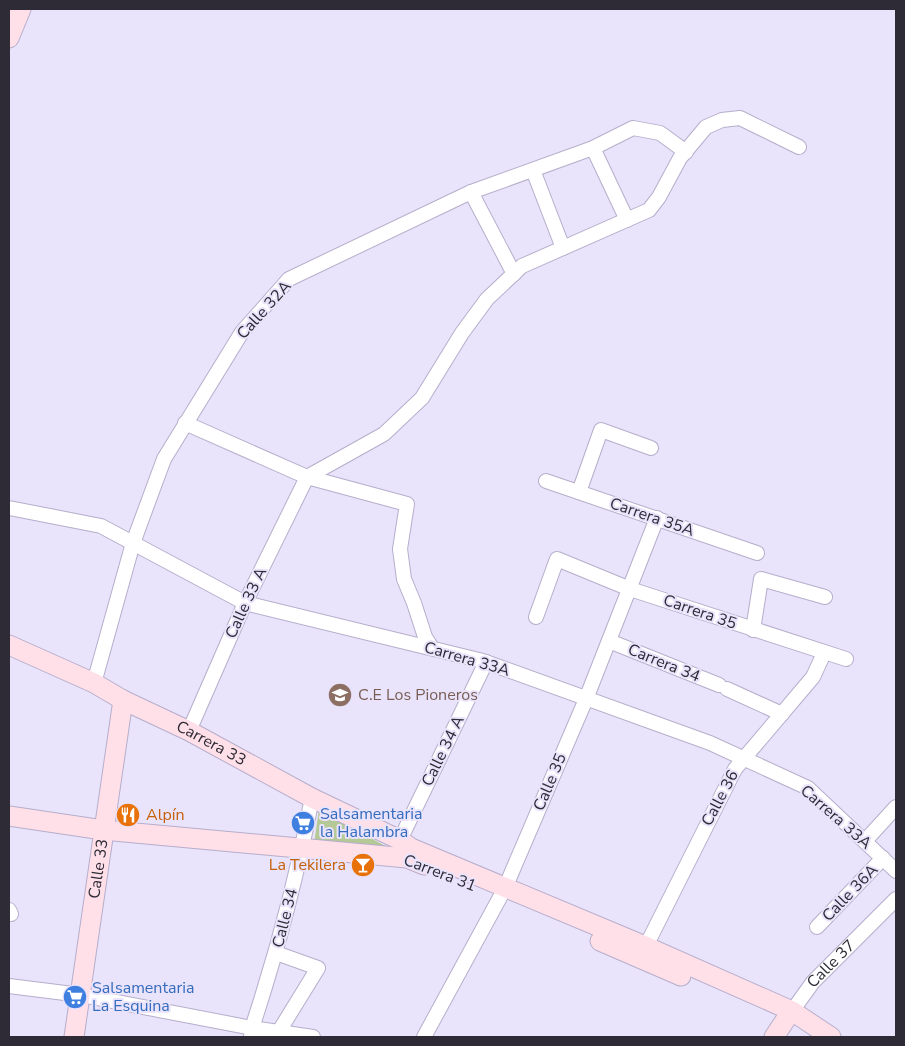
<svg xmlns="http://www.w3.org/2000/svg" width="905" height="1046" viewBox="0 0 905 1046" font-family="'Nunito Sans',sans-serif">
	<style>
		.green { fill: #b5c996 }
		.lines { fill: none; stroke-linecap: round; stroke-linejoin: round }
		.street-casing { stroke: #b6aecb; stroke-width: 16 }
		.secondary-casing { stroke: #b6aecb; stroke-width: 21 }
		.street { stroke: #fff; stroke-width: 14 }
		.secondary { stroke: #ffe0e9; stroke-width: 19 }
		.labels { text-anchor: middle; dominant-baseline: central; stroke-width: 4; stroke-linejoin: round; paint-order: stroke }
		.street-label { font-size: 16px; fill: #2e2b36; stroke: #e9e3fb }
		.education-label { font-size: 16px; fill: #785e54; stroke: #e9e3fb; text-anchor: start }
		.shop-label { font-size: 16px; fill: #366cbe; stroke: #e9e3fb; text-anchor: start }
		.food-label { font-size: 16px; fill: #c56008; stroke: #e9e3fb; text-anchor: start }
	</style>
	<rect width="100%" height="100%" fill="#e9e3fb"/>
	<path class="green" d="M319 810 389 848 314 843Z"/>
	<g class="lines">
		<g class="street-casing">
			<g id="street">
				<path d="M593 148 627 220"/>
				<path d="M533 170 563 248"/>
				<path d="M471 192 514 274"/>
				<path d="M185 423 307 477 407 504 400 549 404 579 414 603 425 637 432 648"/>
				<path d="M307 477 384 434 422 398 462 333 487 299 522 266 649 210 659 197 680 158 706 127 722 120 740 118 799 147"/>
				<path d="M546 481 757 553"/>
				<path d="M579 492 601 430 651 448"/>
				<path d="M9 508 101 526 245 603 483 661 710 743 808 788 896 871"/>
				<path d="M536 617 557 559 630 589 846 659"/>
				<path d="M753 630 761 579 825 597"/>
				<path d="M609 641 719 685"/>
				<path d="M94 683 133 543 164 459 242 332 289 279 471 192 593 148 633 128 660 133 686 152"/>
				<path d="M727 689 782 714"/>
				<path d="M189 731 245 603 307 477"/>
				<path d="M400 840 486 662"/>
				<path d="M865 841 896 807"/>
				<path d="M9 910 11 914"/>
				<path d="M817 927 883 858"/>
				<path d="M276 953 318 968 278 1033"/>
				<path d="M642 954 735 769 813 677 824 653"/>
				<path d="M9 986 81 995 252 1028 313 1037"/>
				<path id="s1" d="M787 1018 813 982 896 899"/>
				<path d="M251 1037 252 1028C277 952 297 877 312 798"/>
				<path d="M424 1037 505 888 586 699 657 518"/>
			</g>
		</g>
		<g class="secondary-casing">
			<g id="secondary">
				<path d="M9 38 21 9"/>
				<path id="s2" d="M9 645 94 683 123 700 189 731 312 798 400 840 411 848 645 946 792 1011 831 1037"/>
				<path d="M9 816 103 830 407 858 424 865"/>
				<path d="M600 941 681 976"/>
				<path id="s3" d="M74 1037 123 700"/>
				<path d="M774 1037 786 1019"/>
			</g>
		</g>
		<use href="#street" class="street"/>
		<use href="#secondary" class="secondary"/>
	</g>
	<defs>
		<g id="school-disc" transform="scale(1.25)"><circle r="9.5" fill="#8d6e63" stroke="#e9e3fb"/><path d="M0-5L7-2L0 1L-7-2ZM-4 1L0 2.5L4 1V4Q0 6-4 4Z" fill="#fff"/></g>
		<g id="restaurant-disc" transform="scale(1.25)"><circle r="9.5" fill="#e8710a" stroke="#e9e3fb"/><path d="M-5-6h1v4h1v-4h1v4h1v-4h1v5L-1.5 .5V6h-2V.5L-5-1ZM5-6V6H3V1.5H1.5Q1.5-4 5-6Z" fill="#fff"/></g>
		<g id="supermarket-disc" transform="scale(1.25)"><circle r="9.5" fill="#3f7fe0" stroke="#e9e3fb"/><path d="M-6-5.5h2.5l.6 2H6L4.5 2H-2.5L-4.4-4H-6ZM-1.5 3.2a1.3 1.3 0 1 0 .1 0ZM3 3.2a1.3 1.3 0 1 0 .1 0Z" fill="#fff"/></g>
		<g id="bar-disc" transform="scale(1.25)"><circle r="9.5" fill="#e8710a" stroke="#e9e3fb"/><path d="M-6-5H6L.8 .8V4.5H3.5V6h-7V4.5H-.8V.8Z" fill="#fff"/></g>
	</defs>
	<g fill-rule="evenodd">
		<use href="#school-disc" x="340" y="695"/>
		<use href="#restaurant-disc" x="128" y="815"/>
		<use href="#supermarket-disc" x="303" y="823"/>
		<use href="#bar-disc" x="363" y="865"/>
		<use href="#supermarket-disc" x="75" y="997"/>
	</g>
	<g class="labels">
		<g class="street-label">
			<text transform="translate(264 310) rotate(-48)">Calle 32A</text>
			<text transform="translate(652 517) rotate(19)">Carrera 35A</text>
			<text transform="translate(246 603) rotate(-65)">Calle 33 A</text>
			<text transform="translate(700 612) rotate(19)">Carrera 35</text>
			<text transform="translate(467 659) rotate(16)">Carrera 33A</text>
			<text transform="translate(664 663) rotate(22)">Carrera 34</text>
			<text stroke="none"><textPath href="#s2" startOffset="225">Carrera 33</textPath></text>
			<text transform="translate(443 751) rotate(-64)">Calle 34 A</text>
			<text transform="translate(550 782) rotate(-67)">Calle 35</text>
			<text transform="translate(720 798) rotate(-62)">Calle 36</text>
			<text transform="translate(836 817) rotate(41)">Carrera 33A</text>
			<text stroke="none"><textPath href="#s3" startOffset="170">Calle 33</textPath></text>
			<text transform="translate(440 873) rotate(21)">Carrera 31</text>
			<text transform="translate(850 893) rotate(-46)">Calle 36A</text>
			<text transform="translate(285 918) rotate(-76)">Calle 34</text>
			<text stroke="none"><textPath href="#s1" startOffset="70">Calle 37</textPath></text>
		</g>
		<g class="education-label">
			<text x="358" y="695">C.E Los Pioneros</text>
		</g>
		<g class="shop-label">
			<text x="320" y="814">Salsamentaria<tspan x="320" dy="18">la Halambra</tspan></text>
			<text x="92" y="988">Salsamentaria<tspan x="92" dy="18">La Esquina</tspan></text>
		</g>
		<g class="food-label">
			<text x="146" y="815">Alpín</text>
			<text x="346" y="865" text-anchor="end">La Tekilera</text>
		</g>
	</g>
	<rect width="905" height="1046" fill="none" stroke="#2e2b36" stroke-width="20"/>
</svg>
